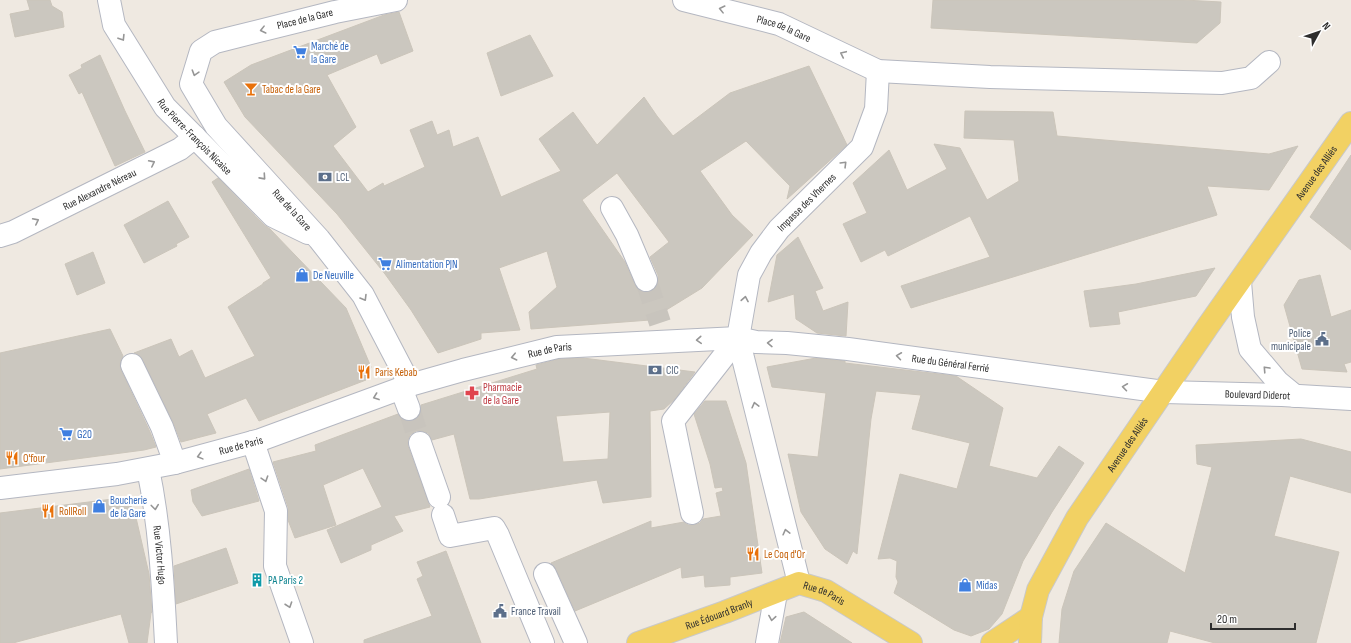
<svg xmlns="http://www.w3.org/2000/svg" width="1351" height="643" viewBox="0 0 1351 643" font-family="'Sofia Sans Condensed',sans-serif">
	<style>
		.building { fill: #cbc7bf; stroke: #cbc5ba; fill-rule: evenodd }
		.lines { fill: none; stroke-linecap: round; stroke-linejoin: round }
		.minor-tunnel { stroke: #c8c4bd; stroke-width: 22; stroke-dasharray: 22 11; stroke-linecap: butt }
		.minor-casing { stroke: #b4b7c1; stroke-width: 24 }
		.major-casing { stroke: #c9c9c9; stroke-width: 24 }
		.minor { stroke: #fff; stroke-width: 22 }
		.major { stroke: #f2d163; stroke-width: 22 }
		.oneway { stroke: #969696 }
		.labels { text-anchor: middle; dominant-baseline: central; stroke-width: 4; stroke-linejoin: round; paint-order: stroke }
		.street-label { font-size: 11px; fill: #2e2e2e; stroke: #fff }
		.shop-label { font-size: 11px; fill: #366cbe; stroke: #fff; text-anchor: start }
		.food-label { font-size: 11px; fill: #c56008; stroke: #fff; text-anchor: start }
		.service-label { font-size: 11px; fill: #4e5e75; stroke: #fff; text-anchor: start }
		.health-label { font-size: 11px; fill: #be3a42; stroke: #fff; text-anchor: start }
		.culture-label { font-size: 11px; fill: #0d838f; stroke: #fff; text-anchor: start }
	</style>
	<rect width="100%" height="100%" fill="#efe9e1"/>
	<g class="building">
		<path d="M27 0H50L52 6 62 12 64 27 15 37 10 14 30 10Z"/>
		<path d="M933 0H1184L1221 2 1220 23 1197 43 931 28Z"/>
		<path d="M399 12 413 51 381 64 377 54 327 75 356 127 333 146 368 192 383 183 384 186 425 167 410 130 432 121 437 135 449 130 453 147 478 137 501 197 561 171 539 139 573 112 597 145 644 97 657 116 673 136 730 93 809 66 847 145 787 199 790 186 746 141 700 171 732 215 753 235 702 288 650 320 531 329 529 312 557 287 547 251 499 268 520 330 481 333V339L438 353 411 310 385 274 337 214 245 117 224 82 251 65 384 15ZM617 173 669 242 650 257 658 275V281L656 287 650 292H644L639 290 635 285 625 262 582 200Z"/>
		<path d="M530 35 553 76 501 96 487 53Z"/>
		<path d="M100 55 125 111 145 152 115 166 82 92 79 94 69 75 82 68 81 65Z"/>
		<path d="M965 111 1053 112 1057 136 1269 154 1298 146 1269 190 1207 186 1217 215 911 308 901 286 990 257 970 216 888 256 885 250 861 262 843 224 867 213 853 183 889 150 907 190 947 169 934 144 960 148 987 200 1019 181 1014 140 964 138Z"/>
		<path d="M1351 155V250L1310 217Z"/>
		<path d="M218 178 264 225 270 229 346 308 371 367 366 380 259 421 246 398 207 414 216 433 181 442 173 422 143 360 139 355 134 353 171 339 179 357 192 350 205 378 255 356 228 307 263 284V283L271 278 212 182Z"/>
		<path d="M168 201 189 237 176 244 177 246 144 263 124 225Z"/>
		<path d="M798 237 823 288 815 291 823 311 848 302 846 336 817 333 796 319 794 294 768 302 777 255Z"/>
		<path d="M93 252 105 283 77 295 65 264Z"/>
		<path d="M1215 268 1196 296 1118 312 1120 324 1090 327 1084 291 1136 284Z"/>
		<path d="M1320 275 1331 317 1351 310V362L1344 364 1347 372 1302 369 1284 305 1299 280Z"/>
		<path d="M110 329 123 356 120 364 121 370 150 432 156 447 144 450 0 469V353Z"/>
		<path d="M583 358 695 372 675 399 664 409 650 411 651 497 603 503 597 480 479 499H470L454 434 432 440 428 433 422 431H416L410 435 408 440V446L430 507 394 516 403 531 371 545V550L341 563 327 530 382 507 363 468 323 485 336 525 295 538 288 520V507L273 462 316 451 315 445 398 414 401 419 407 421H413L419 417 421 411V405L537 369 536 365 559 359ZM610 412 608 459 563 462 556 416Z"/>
		<path d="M816 358 845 361V363L956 376 1003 408 989 466 1037 478 1059 446 1084 463 1052 512 1023 561 1002 614 989 629 971 636 954 630 910 603 894 593 898 582 896 577 897 561 890 558 878 559 900 474 957 489 970 443 912 429 921 395 876 391 871 419 857 554 853 551 847 564 825 549 801 512 788 454 818 457 826 393 772 387 767 367Z"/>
		<path d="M705 401H726L746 463 762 573 730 577V585L705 587 704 575 682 578 681 567 575 611 556 569 551 563 651 521V528L684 522 688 525H694L700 523 703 519 721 516 716 493 723 491 722 487 715 488 710 464 694 414Z"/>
		<path d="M1301 439 1351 452V493L1290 476 1274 536 1339 552 1316 643H1215L1170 631 1167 643H1059L1062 609 1074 571 1106 523 1185 573 1212 467 1197 464 1196 445Z"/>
		<path d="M249 469 259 501 202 516 193 502 191 490Z"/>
		<path d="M121 498 134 509 149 574 152 612 151 613 147 643H129L121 614 13 643H0V513Z"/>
		<path d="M226 548 238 583 176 604 174 566Z"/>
		<path d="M446 551 481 643H364V640L432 616 417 579 423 576 417 562Z"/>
		<path d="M804 612 852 643H780L786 617Z"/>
	</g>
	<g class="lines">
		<g class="minor-tunnel">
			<path d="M646 280 660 323"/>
			<path d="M409 409 420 443"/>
		</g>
		<g class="minor-casing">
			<g id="minor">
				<path id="s1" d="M109 0 114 25 165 107 273 216 308 233"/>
				<path id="s2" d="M396 0 335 12 215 42 201 51 191 84 216 126 319 239 363 295 410 385"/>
				<path id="s3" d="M684 0 779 24 878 71 990 77 1222 83 1251 78 1269 62"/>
				<path d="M612 208 627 235 646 280"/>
				<path id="s4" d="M0 236 13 232 180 149 195 137"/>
				<path d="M1240 282 1243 317 1250 349 1278 382 1295 396"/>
				<path d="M132 365 162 427 175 463"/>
				<path d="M401 388 409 409"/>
				<path d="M253 442 276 511 275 566 302 643"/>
				<path d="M420 443 439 497"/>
				<path id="s5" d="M148 469C160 526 163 585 166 643"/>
				<path id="s6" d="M0 488 117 474 175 463 260 440 410 385 463 370 557 347 738 338 756 342 787 343 848 349 1164 392 1282 395 1351 399"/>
				<path d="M692 513 673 421 738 338"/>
				<path d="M443 515 450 536 494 528 498 535 543 643"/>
				<path d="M545 574 576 643"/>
				<path id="s7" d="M799 583 738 338 749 275 761 253 779 229 862 147 876 109 878 71"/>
				<path d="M767 643 776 593"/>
			</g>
		</g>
		<g class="major-casing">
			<g id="major">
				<path id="s8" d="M638 643 725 612 799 583 826 591 911 643"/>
				<path d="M992 643 1031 617"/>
				<path id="s9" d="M1030 643 1031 617 1038 590 1077 518 1208 326 1351 123"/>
			</g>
		</g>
		<use href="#minor" class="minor"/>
		<use href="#major" class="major"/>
	</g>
	<defs><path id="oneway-chevron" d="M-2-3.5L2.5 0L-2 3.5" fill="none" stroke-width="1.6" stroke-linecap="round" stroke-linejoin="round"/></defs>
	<g class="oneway">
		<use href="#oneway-chevron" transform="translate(722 9) rotate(-166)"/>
		<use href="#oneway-chevron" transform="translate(263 30) rotate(166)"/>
		<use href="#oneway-chevron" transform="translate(122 38) rotate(58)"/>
		<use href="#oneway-chevron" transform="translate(843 54) rotate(-155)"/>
		<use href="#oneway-chevron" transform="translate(195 73) rotate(107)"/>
		<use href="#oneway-chevron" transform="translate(152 163) rotate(-27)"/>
		<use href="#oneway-chevron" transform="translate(844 164) rotate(-45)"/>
		<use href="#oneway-chevron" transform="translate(263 177) rotate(48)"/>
		<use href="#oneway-chevron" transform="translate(36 221) rotate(-27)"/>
		<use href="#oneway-chevron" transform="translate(364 298) rotate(59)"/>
		<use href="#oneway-chevron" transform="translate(745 299) rotate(-80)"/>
		<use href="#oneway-chevron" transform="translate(699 340) rotate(176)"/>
		<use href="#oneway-chevron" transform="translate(770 343) rotate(-179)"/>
		<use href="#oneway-chevron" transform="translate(899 356) rotate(-172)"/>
		<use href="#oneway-chevron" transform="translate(514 357) rotate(167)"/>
		<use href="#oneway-chevron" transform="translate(1266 369) rotate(-133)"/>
		<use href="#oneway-chevron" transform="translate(1125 387) rotate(-172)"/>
		<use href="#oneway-chevron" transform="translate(376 397) rotate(160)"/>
		<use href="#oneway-chevron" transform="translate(755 405) rotate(-104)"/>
		<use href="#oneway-chevron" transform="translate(200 456) rotate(165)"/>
		<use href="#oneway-chevron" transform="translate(265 479) rotate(72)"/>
		<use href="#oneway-chevron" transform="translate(155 507) rotate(83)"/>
		<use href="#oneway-chevron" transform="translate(786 532) rotate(-104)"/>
		<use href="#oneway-chevron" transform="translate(289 605) rotate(71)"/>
		<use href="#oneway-chevron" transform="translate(772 618) rotate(99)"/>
	</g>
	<defs>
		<g id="supermarket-bare" transform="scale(1.08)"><path d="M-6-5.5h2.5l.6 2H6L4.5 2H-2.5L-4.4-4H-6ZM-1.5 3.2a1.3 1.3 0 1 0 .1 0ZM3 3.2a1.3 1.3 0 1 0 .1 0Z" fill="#3f7fe0" stroke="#fff" stroke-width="2.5" paint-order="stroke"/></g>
		<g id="bar-bare" transform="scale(1.08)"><path d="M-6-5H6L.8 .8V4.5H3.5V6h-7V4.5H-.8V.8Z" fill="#e8710a" stroke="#fff" stroke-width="2.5" paint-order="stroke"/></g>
		<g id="bank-bare" transform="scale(1.08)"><path d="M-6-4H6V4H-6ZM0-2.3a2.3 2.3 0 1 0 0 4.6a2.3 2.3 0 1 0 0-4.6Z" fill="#5c6f8a" stroke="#fff" stroke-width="2.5" paint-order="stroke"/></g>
		<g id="shop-bare" transform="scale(1.08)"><path d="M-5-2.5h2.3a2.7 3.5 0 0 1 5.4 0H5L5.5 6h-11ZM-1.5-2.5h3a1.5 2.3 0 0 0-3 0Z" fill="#3f7fe0" stroke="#fff" stroke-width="2.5" paint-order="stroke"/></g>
		<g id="civic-bare" transform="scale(1.08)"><path d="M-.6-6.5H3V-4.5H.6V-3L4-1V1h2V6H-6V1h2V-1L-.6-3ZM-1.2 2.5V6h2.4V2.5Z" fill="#5c6f8a" stroke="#fff" stroke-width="2.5" paint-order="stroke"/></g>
		<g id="restaurant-bare" transform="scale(1.08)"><path d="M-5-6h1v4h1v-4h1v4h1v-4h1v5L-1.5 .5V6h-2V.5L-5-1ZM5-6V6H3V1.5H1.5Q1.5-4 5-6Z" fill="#e8710a" stroke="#fff" stroke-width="2.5" paint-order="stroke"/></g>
		<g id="pharmacy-bare" transform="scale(1.08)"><path d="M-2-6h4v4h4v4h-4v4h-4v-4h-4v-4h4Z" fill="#e0444e" stroke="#fff" stroke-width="2.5" paint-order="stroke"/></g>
		<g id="building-bare" transform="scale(1.08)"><path d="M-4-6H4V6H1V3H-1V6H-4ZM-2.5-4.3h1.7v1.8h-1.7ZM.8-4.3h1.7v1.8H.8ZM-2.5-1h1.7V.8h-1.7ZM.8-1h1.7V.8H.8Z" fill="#0f9aa8" stroke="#fff" stroke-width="2.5" paint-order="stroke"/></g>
	</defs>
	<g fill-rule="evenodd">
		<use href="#supermarket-bare" x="300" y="52"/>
		<use href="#bar-bare" x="251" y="89"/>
		<use href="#bank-bare" x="325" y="177"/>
		<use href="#supermarket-bare" x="385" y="264"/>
		<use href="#shop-bare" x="302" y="275"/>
		<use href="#civic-bare" x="1322" y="339"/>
		<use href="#bank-bare" x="655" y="370"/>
		<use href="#restaurant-bare" x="364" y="372"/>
		<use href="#pharmacy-bare" x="472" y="393"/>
		<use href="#supermarket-bare" x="66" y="434"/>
		<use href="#restaurant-bare" x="12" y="458"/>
		<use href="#shop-bare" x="99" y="506"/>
		<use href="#restaurant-bare" x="48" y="511"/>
		<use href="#restaurant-bare" x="753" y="554"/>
		<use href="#building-bare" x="257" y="580"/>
		<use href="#shop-bare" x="965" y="585"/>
		<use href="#civic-bare" x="500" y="611"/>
	</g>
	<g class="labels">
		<g class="street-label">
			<text transform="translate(305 19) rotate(-14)">Place de la Gare</text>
			<text stroke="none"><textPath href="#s3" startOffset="104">Place de la Gare</textPath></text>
			<text stroke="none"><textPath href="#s1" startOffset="164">Rue Pierre-François Nicaise</textPath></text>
			<text stroke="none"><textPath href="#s9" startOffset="556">Avenue des Alliés</textPath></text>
			<text stroke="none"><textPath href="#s4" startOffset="110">Rue Alexandre Néreau</textPath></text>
			<text stroke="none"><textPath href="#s7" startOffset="410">Impasse des Vhernes</textPath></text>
			<text stroke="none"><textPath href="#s2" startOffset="399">Rue de la Gare</textPath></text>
			<text stroke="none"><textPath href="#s6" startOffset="569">Rue de Paris</textPath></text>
			<text stroke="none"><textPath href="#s6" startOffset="972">Rue du Général Ferrié</textPath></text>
			<text stroke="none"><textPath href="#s6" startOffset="1281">Boulevard Diderot</textPath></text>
			<text stroke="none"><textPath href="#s6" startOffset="245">Rue de Paris</textPath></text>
			<text stroke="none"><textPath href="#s9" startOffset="225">Avenue des Alliés</textPath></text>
			<text stroke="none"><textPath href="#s5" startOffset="87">Rue Victor Hugo</textPath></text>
			<text stroke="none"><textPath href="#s8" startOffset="199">Rue de Paris</textPath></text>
			<text stroke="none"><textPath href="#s8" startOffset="86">Rue Édouard Branly</textPath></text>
		</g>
		<g class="shop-label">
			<text x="311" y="46">Marché de<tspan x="311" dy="13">la Gare</tspan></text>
			<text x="396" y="264">Alimentation PJN</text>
			<text x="313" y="275">De Neuville</text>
			<text x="77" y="434">G20</text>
			<text x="110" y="500">Boucherie<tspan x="110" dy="13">de la Gare</tspan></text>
			<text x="976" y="585">Midas</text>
		</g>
		<g class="food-label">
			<text x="262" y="89">Tabac de la Gare</text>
			<text x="375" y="372">Paris Kebab</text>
			<text x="23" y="458">O'four</text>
			<text x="59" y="511">RollRoll</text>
			<text x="764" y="554">Le Coq d'Or</text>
		</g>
		<g class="service-label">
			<text x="336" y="177">LCL</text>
			<text x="1311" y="333" text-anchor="end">Police<tspan x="1311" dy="13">municipale</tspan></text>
			<text x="666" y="370">CIC</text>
			<text x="511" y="611">France Travail</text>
		</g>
		<g class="health-label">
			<text x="483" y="387">Pharmacie<tspan x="483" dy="13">de la Gare</tspan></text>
		</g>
		<g class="culture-label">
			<text x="268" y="580">PA Paris 2</text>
		</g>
	</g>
	<g transform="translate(1319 32) rotate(50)" stroke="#ffffff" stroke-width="3" paint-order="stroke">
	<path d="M0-3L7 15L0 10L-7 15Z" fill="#2e2e2e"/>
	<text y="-6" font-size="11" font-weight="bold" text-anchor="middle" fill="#2e2e2e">N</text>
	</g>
	<path d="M1211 623v6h84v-6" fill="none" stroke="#2e2e2e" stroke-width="2"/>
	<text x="1217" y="623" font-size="12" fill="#2e2e2e" stroke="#ffffff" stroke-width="3" paint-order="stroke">20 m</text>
</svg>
